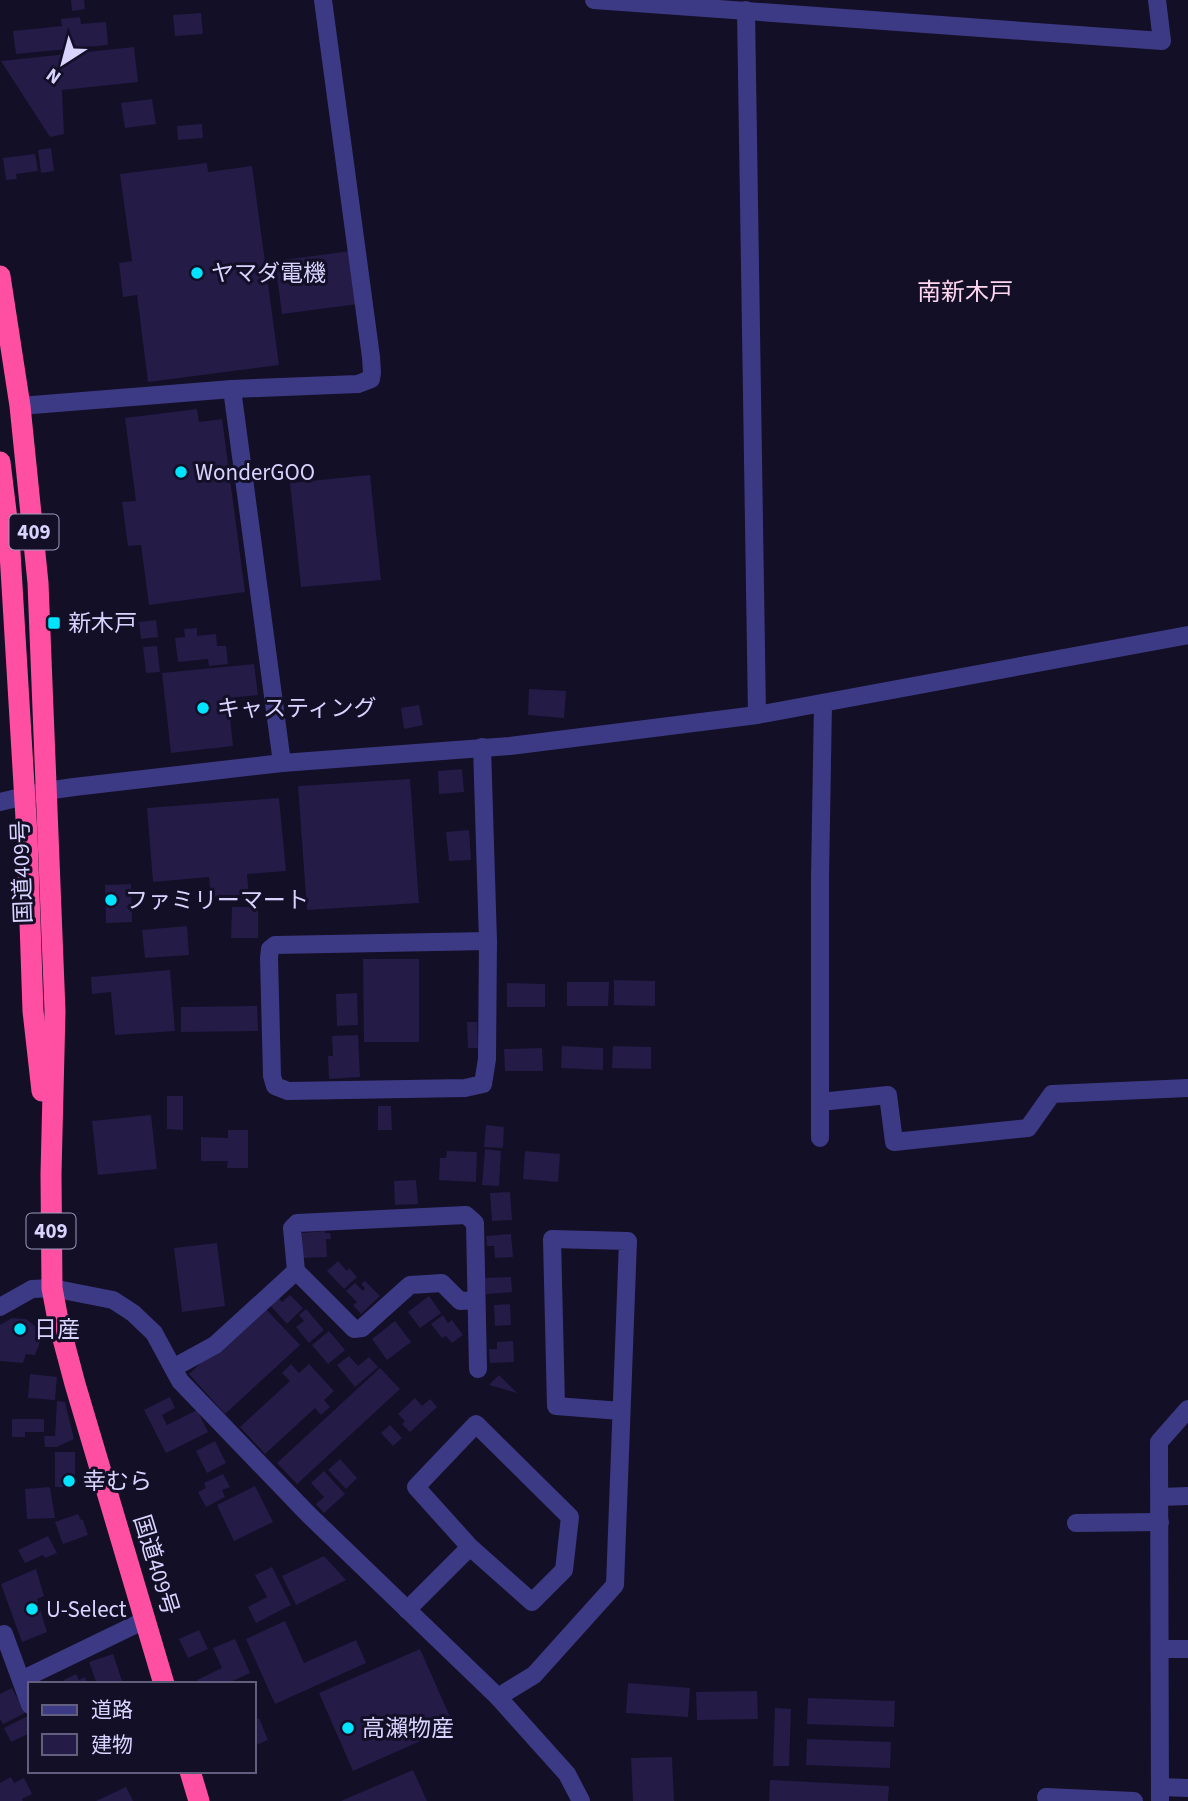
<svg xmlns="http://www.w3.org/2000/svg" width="1188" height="1801" viewBox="0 0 1188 1801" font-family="'Source Sans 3','Noto Sans JP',sans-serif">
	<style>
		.building { fill: #241b47 }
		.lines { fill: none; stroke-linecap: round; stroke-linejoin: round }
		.minor { stroke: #3d3a85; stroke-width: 18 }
		.highway { stroke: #ff4fa3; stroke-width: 21 }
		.poi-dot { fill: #00e5ff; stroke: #130f26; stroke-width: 2.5 }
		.labels { text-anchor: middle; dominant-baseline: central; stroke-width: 6; stroke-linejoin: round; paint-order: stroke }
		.shield { fill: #130f26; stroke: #9e99be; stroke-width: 2 }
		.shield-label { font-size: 21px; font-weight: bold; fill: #d9d4ff }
		.poi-label { font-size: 23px; fill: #d9d4ff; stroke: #130f26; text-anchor: start }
		.street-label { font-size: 23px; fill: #d9d4ff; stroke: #130f26 }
		.neighbourhood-label { font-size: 24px; fill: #ffd6f0; stroke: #130f26 }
	</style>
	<rect width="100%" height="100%" fill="#130f26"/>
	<g class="building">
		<path d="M71 0H84L85 9 72 11Z"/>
		<path d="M201 13 203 34 175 36 173 15Z"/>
		<path d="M80 17 81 24 106 22 108 45 16 54 13 31 62 26 61 19Z"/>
		<path d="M134 47 138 82 62 90 64 134 50 137 1 61Z"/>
		<path d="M152 99 156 124 125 128 121 103Z"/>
		<path d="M202 124 203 138 178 140 177 126Z"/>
		<path d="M51 148 54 171 41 173 38 150Z"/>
		<path d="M35 154 38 171 16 174 17 179 6 180 3 158Z"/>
		<path d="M207 163 208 172 252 166 279 365 148 382 137 295 123 297 119 263 132 261 120 174Z"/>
		<path d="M351 251 358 304 282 314 275 261Z"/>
		<path d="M197 409 199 422 222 419 245 592 149 605 141 545 128 546 122 502 136 501 125 418Z"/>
		<path d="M370 475 381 580 301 587 290 483Z"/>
		<path d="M156 620 158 637 141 639 139 622Z"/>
		<path d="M197 628V636L216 634 217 646H226L228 664 209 666 208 659 178 662 175 638 185 637 184 629Z"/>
		<path d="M157 646 160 672 146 673 143 647Z"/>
		<path d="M254 664 258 695 228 698 233 746 171 753 162 673Z"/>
		<path d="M529 689 566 691 564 718 528 715Z"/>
		<path d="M419 705 423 725 404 729 401 708Z"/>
		<path d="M462 769 464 792 439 794 438 771Z"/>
		<path d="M410 779 419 903 307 910 298 786Z"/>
		<path d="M279 798 286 871 247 874 249 895 211 897 209 877 153 882 147 808Z"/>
		<path d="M469 830 471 860 449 861 446 832Z"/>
		<path d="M131 884 132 922 106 923 105 885Z"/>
		<path d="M232 907H258V938H231Z"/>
		<path d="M187 926 189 955 145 958 142 930Z"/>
		<path d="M363 959H419V1042H364Z"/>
		<path d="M170 970 175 1031 115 1035 111 992 92 994 91 977Z"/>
		<path d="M614 980 655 981V1006L614 1005Z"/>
		<path d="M567 982H609L608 1006H567Z"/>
		<path d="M507 983 545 984V1007H507Z"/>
		<path d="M357 993 358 1025 337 1026 336 994Z"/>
		<path d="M257 1006 258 1031 181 1032V1007Z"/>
		<path d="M467 1022H477L478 1048H468Z"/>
		<path d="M358 1035 360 1077 329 1079 328 1056H333L332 1036Z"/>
		<path d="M562 1046 603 1048V1070L561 1068Z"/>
		<path d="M613 1046 651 1047V1069L612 1068Z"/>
		<path d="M542 1048 543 1071H505L504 1049Z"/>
		<path d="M167 1096H183V1130L167 1129Z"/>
		<path d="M378 1106H391L392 1130H378Z"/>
		<path d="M151 1115 157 1169 98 1175 92 1121Z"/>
		<path d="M486 1125 504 1127 503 1148 484 1147Z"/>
		<path d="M228 1130H248V1168H227L228 1161H201V1137L228 1138Z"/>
		<path d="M485 1149 501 1151 499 1186 482 1185Z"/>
		<path d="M447 1151 477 1152 476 1182 439 1180 440 1158H446Z"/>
		<path d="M525 1151 560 1154 558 1182 523 1179Z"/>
		<path d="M416 1180 418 1204 395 1205 394 1181Z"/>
		<path d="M510 1192 512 1220 492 1221 490 1193Z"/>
		<path d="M325 1231V1233H330L331 1239H326L327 1257 303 1258 302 1233Z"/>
		<path d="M511 1234 513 1257 495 1258 494 1246H487L486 1236Z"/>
		<path d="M217 1243 225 1306 182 1312 174 1248Z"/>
		<path d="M338 1261 347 1271 349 1268 357 1277 344 1289 327 1271Z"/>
		<path d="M511 1277 512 1292 486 1294 485 1278Z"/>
		<path d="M365 1281 380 1296 361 1314 353 1305 357 1302 346 1291 355 1283 363 1291 365 1288 361 1284Z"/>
		<path d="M276 1295 282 1302 290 1295 303 1308 287 1324 268 1303Z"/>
		<path d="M429 1296 441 1313 420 1328 408 1312Z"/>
		<path d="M510 1304 511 1325 495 1326 494 1305Z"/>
		<path d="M263 1306 300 1345 225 1414 189 1374Z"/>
		<path d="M306 1309 324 1330 309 1343 296 1327 304 1321 299 1315Z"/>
		<path d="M443 1315 448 1323 452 1320 463 1335 452 1343 446 1336 442 1338 431 1324Z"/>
		<path d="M12 1318 26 1319 37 1328 40 1335V1342L35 1355 26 1354 23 1363 0 1361V1325Z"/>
		<path d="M395 1321 411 1342 387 1360 372 1339Z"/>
		<path d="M329 1331 345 1350 328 1364 312 1345Z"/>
		<path d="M513 1341 514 1362 490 1363 489 1349H497V1342Z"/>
		<path d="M349 1356 358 1366 369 1357 378 1367 355 1387 337 1365Z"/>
		<path d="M291 1364 299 1373 309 1364 334 1391 324 1400 330 1407 321 1415 315 1408 265 1454 240 1427 290 1381 282 1373Z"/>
		<path d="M380 1368 400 1389 297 1484 277 1463Z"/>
		<path d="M30 1374 57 1377 55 1400 28 1398Z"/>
		<path d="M499 1375 517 1393 489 1385Z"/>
		<path d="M170 1397 175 1408 162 1415 167 1425 197 1410 208 1432 166 1453 144 1410Z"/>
		<path d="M415 1398 422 1406 430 1399 437 1407 410 1432 402 1424 405 1421 398 1414Z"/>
		<path d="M57 1401 65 1402 74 1439 57 1447H45L44 1436H55Z"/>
		<path d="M12 1419H44V1432H25V1437H12Z"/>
		<path d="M390 1425 402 1438 393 1446 381 1433Z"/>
		<path d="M215 1441 226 1463 207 1473 196 1451Z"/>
		<rect x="55" y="1452" width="20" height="35"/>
		<path d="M340 1459 357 1478 346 1489 328 1470Z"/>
		<path d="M324 1471 345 1494 324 1513 316 1504 324 1497 311 1483Z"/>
		<path d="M223 1474 230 1487 222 1490 225 1497 206 1507 198 1492 206 1488 204 1483Z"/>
		<path d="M255 1486 273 1522 234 1541 217 1505Z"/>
		<path d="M50 1487 55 1518 27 1519 25 1489Z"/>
		<path d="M78 1514 81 1520H83L88 1535 63 1544 55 1522Z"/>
		<path d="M48 1536 57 1553 45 1558 43 1555 25 1563 18 1550Z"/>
		<path d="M324 1556 346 1580 296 1605 282 1576Z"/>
		<path d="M272 1567 291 1605 256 1623 248 1607 267 1597 255 1575Z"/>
		<path d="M36 1569 44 1596 37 1599 47 1632 22 1642 1 1584Z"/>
		<path d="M285 1621 304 1663 356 1640 366 1663 275 1704 246 1639Z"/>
		<path d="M199 1630 208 1649 188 1658 179 1639Z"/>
		<path d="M235 1639 250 1673 226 1684H199L197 1680 222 1668 213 1648Z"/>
		<path d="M420 1649 454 1726 353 1771 319 1693Z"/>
		<path d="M113 1654 123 1684H97L89 1662Z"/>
		<path d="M76 1674 79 1680 85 1677 88 1684H66L64 1680Z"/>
		<path d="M628 1683 690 1688 688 1717 626 1713Z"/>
		<path d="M12 1688 25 1713 3 1724 0 1719V1694Z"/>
		<path d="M757 1691 758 1719 697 1720 696 1692Z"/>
		<path d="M808 1698 895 1701 894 1727 807 1724Z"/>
		<path d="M775 1708 791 1709 789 1766H773Z"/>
		<path d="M30 1715V1733L11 1742 4 1728Z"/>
		<path d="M259 1718 268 1740 254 1746V1721Z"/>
		<path d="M807 1739 891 1742 890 1768 806 1765Z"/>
		<path d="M672 1757 674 1801H633L631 1758Z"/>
		<path d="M413 1770 427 1801H341Z"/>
		<path d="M11 1777 14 1783 24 1778 32 1794 22 1799 23 1801H0V1783Z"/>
		<path d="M770 1780 889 1786 888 1801H769Z"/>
		<path d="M126 1787 133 1801H96Z"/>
	</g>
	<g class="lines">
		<g class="minor">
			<path d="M594 0 1162 41 1157 0"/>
			<path d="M746 10 757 715"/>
			<path d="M232 389 282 763"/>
			<path d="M20 406 232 389 358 384 371 379 372 373 371 357 323 0"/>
			<path d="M482 747 488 941 487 1059 483 1084 465 1088 288 1091 275 1086 272 1076 269 958 270 949 275 945 488 941"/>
			<path d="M0 802 46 791 74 787 282 763 510 746 757 715 1188 635"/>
			<path d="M820 1102 888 1095 894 1142 1028 1128 1052 1094 1188 1088"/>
			<path d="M820 1138V878L823 703"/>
			<path d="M476 1300 460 1301 442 1283 410 1285 362 1328 354 1329 296 1271 292 1228 297 1223 466 1215 475 1223 478 1369"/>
			<path d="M0 1307 32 1289 52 1288 113 1300 133 1313 154 1333 180 1381 308 1514 498 1697 567 1774 581 1801"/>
			<path d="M173 1368 215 1345 296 1271"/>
			<path d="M1160 1497 1188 1496"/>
			<path d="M1076 1523 1160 1522"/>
			<path d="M407 1610 470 1547 532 1602 564 1570 570 1517 476 1424 416 1487 470 1547"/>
			<path d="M4 1634 30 1705"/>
			<path d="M1160 1649H1188"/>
			<path d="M21 1680 145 1620"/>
			<path d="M498 1697 534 1675 615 1585 628 1241 552 1239 556 1406 621 1411"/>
			<path d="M1160 1787 1188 1788"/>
			<path d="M1046 1797 1134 1801"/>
			<path d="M1160 1801 1159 1442 1188 1409"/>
		</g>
		<g class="highway">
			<path d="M0 276 20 406 38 583 55 1011 51 1174 52 1288 58 1320 75 1384 164 1684"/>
			<path d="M0 462 9 536 27 835 33 1011 42 1091"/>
			<path d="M190 1771 199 1801"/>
		</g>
	</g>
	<g class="poi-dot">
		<circle cx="197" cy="273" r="7"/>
		<circle cx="181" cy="472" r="7"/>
		<rect x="47" y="616" width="14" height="14" rx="3.5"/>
		<circle cx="203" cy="708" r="7"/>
		<circle cx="111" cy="900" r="7"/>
		<circle cx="20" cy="1329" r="7"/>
		<circle cx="69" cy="1481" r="7"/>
		<circle cx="32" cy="1609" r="7"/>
		<circle cx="348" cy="1728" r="7"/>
	</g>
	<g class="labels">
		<g class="shield">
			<rect x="9.5" y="514.5" width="49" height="35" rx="5"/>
			<rect x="26.5" y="1213.5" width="49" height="35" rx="5"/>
		</g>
		<g class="shield-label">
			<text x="34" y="532">409</text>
			<text x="51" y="1231">409</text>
		</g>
		<g class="poi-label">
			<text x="211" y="273">ヤマダ電機</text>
			<text x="195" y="472">WonderGOO</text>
			<text x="68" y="623">新木戸</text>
			<text x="217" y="708">キャスティング</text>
			<text x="125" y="900">ファミリーマート</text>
			<text x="34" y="1329">日産</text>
			<text x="83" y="1481">幸むら</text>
			<text x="46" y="1609">U-Select</text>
			<text x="362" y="1728">高瀨物産</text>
		</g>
		<g class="street-label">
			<text transform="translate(22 872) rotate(-92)">国道409号</text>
			<text transform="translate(156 1565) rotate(73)">国道409号</text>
		</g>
		<g class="neighbourhood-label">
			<text x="965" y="292">南新木戸</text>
		</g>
	</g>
	<rect x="28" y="1682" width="228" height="91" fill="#130f26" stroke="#625e7d" stroke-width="2"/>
	<rect x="42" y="1705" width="35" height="10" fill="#3d3a85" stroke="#625e7d" stroke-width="2"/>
	<text x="91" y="1717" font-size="21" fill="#d9d4ff">道路</text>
	<rect x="42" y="1734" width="35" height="21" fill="#241b47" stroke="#625e7d" stroke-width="2"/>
	<text x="91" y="1752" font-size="21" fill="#d9d4ff">建物</text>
	<g transform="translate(63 63) rotate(216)" stroke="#130f26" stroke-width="5" paint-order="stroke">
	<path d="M0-5L12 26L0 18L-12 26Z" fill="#d9d4ff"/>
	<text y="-10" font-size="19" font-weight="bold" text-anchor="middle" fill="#d9d4ff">N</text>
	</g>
</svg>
